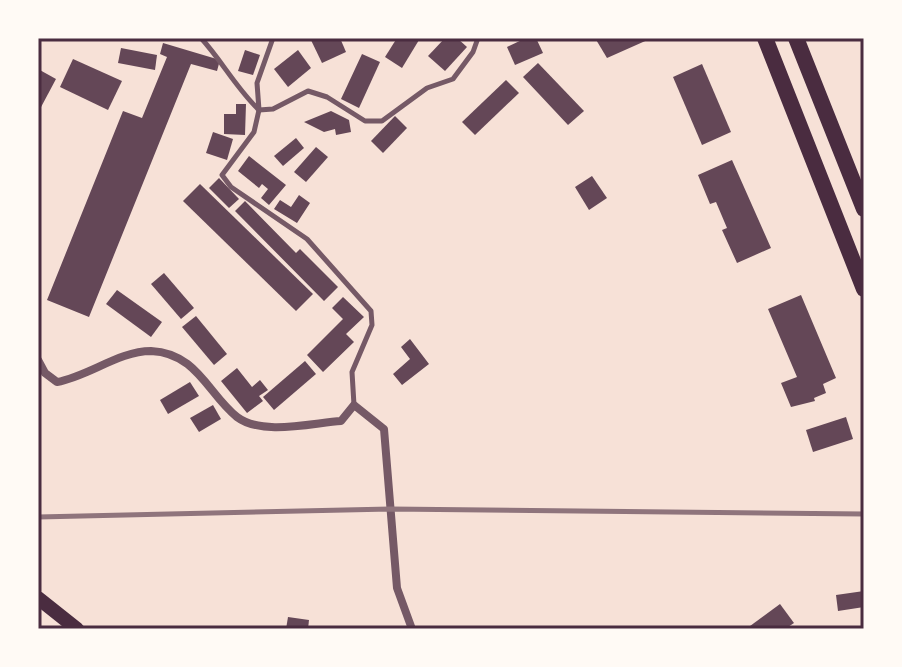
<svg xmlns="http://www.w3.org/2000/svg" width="902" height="667" viewBox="0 0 902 667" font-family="Merriweather,serif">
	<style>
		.building { fill: #644757 }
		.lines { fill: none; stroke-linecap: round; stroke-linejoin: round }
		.service { stroke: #755966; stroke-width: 5 }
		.minor { stroke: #755966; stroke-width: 8 }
		.secondary { stroke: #4a2c40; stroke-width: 14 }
		.primary { stroke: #4a2c40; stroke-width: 16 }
		.rail { stroke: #8f747c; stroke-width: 5 }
		.neatline { fill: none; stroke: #4a2c40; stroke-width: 3 }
	</style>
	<rect width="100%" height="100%" fill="#f7e1d7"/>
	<g class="building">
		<path d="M310 38H340L346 52 322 63Z"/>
		<path d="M397 38 419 40 402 68 385 57Z"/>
		<path d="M445 38H457L467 47 445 71 428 56Z"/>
		<path d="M526 38H536L543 53 515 65 507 47Z"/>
		<path d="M595 38H652L607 58Z"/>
		<path d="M163 43 220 60 217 71 191 64 89 317 47 300 123 111 142 118 167 57 160 54Z"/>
		<path d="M121 48 157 55 155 70 118 63Z"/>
		<path d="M245 50 260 55 253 75 238 71Z"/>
		<path d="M298 50 311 68 288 87 274 69Z"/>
		<path d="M362 54 380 62 359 108 341 99Z"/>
		<path d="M73 59 122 81 108 110 60 87Z"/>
		<path d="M538 63 584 111 568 125 523 77Z"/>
		<path d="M702 64 731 132 702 145 673 77Z"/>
		<path d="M38 69 56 79 40 109 38 108Z"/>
		<path d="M506 80 519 93 475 135 462 122Z"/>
		<path d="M236 104H246L245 135 224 134V114H236Z"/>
		<path d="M331 111 349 120 351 132 336 135 335 129 324 132 304 122Z"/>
		<path d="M395 116 407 128 383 153 371 141Z"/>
		<path d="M213 132 233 139 227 160 206 153Z"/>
		<path d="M296 138 304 148 283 166 274 156Z"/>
		<path d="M316 147 328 157 306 182 294 172Z"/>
		<path d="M249 156 286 185 269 205 261 198 268 189 262 184 259 188 238 171Z"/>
		<path d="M732 160 771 248 737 263 722 230 727 228 716 202 710 204 698 175Z"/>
		<path d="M592 176 607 198 589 210 575 187Z"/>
		<path d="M219 178 239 199 229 208 209 188Z"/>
		<path d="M200 184 313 294 296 311 183 201Z"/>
		<path d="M299 195 310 203 297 223 274 209 280 200 291 207Z"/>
		<path d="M245 201 296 253 300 249 338 287 324 301 235 211Z"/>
		<path d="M164 273 194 308 181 319 151 284Z"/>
		<path d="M117 290 162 322 151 337 106 304Z"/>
		<path d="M801 295 836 378 823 384 826 393 814 398 815 401 791 407 781 383 797 377 768 309Z"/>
		<path d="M343 297 364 317 346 334 354 342 323 372 307 355 343 319 332 308Z"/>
		<path d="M196 316 227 354 214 365 182 327Z"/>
		<path d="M410 339 429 364 402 385 393 374 410 359 401 347Z"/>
		<path d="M305 361 316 374 274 410 263 397Z"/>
		<path d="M237 368 252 387 260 380 268 390 259 396 263 401 247 413 221 381Z"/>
		<path d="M190 382 199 396 168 414 160 400Z"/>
		<path d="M213 405 221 419 199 432 190 418Z"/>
		<path d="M846 417 853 439 813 452 806 430Z"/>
		<path d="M864 591V607L838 611 836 595Z"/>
		<path d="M780 604 794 623 785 629H746Z"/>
		<path d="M288 617 309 620 308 629H286Z"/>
	</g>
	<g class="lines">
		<g class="service">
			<path d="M201 38C222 61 236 88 259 110L273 109 308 91 327 97 365 121H382L427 88 453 79 473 52 478 38"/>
			<path d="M273 38 257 83 259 110 254 132 222 175 231 187 307 239 371 311 372 325 352 372 354 405"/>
		</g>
		<path class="minor" d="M38 360 45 373 57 382C89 376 119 351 151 351 197 353 208 394 237 417 262 436 312 423 341 421L354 405 384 429 397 588 412 629"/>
		<path class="secondary" d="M38 598 77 629"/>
		<g class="primary">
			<path d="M765 38 864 289"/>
			<path d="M796 38 864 209"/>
		</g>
		<path class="rail" d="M38 517 390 509 864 514"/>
	</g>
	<rect width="902" height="667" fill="none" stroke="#fffaf5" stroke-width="80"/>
	<rect x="40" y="40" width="822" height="587" class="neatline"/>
</svg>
